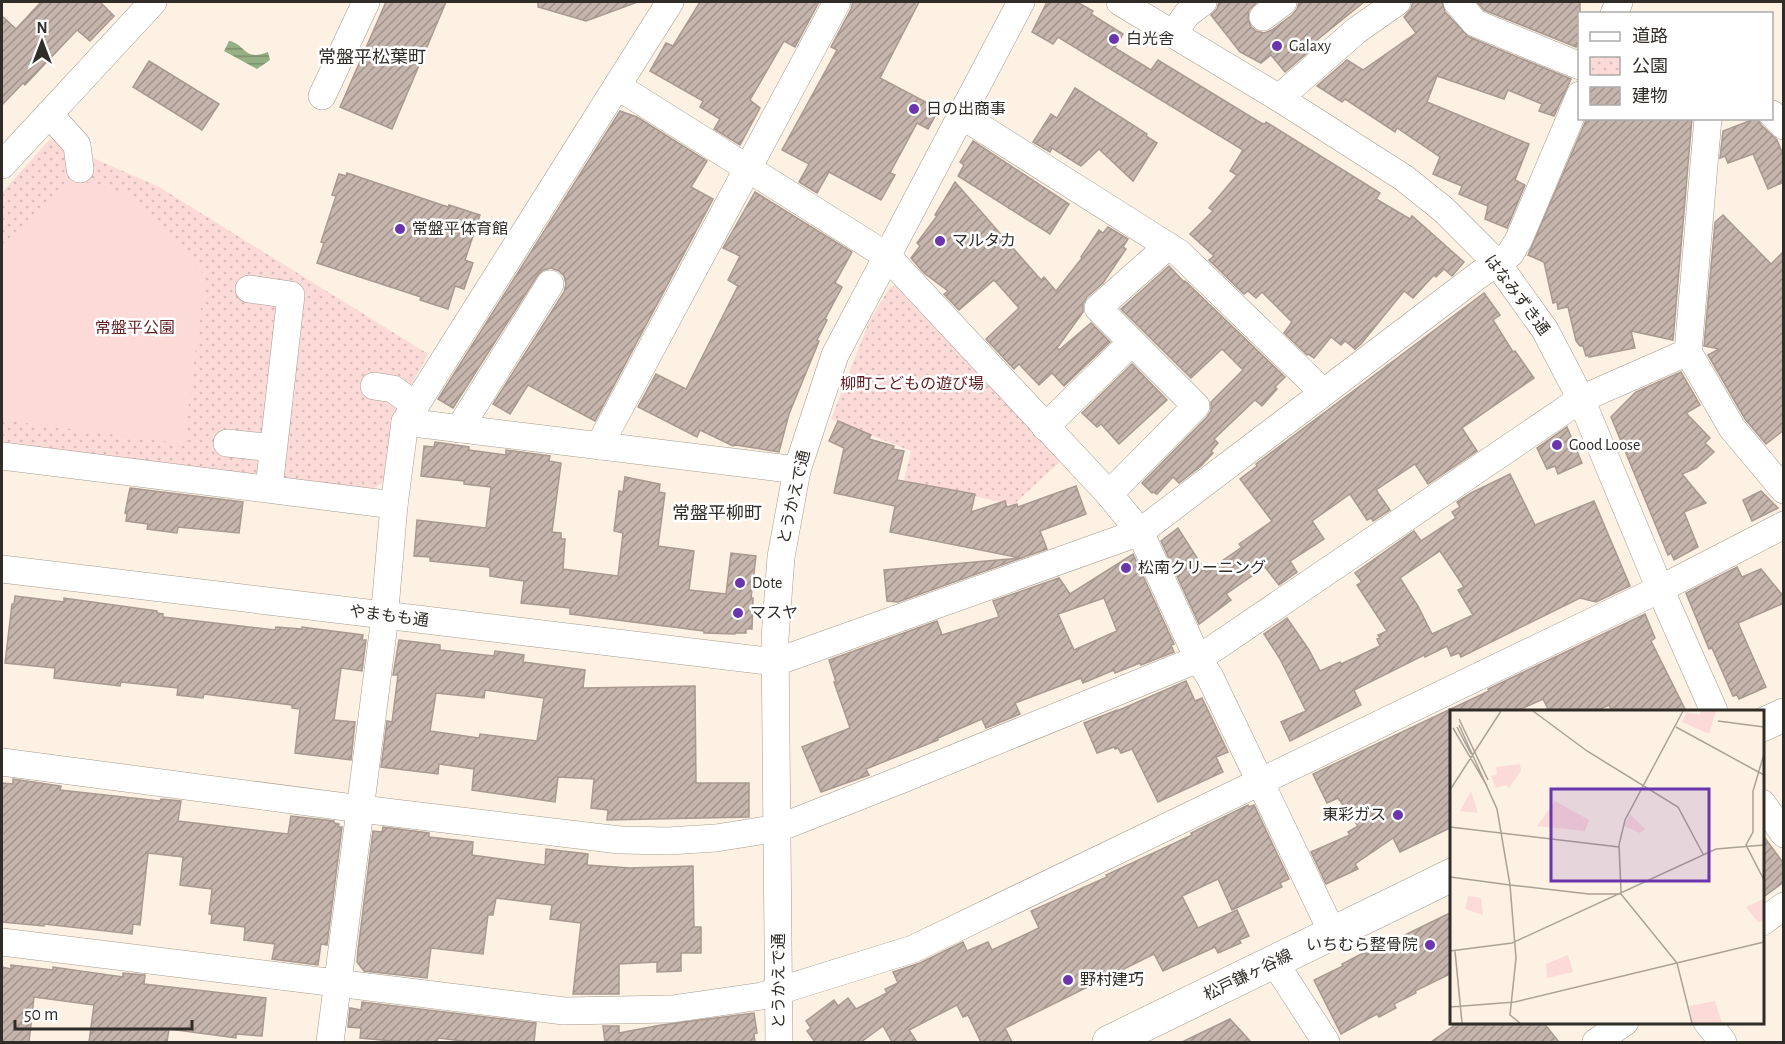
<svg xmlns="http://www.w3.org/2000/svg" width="1785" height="1044" viewBox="0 0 1785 1044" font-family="'Alegreya Sans','Noto Sans JP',sans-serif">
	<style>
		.park { fill: url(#park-dots) }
		.pitch { fill: #fbdad8 }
		.water { fill: url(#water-rules) }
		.building { fill: url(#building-hatch); stroke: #a99990; stroke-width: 1.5; fill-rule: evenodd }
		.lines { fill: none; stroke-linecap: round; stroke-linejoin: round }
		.minor-casing { stroke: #a49b8d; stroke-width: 28 }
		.major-casing { stroke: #a49b8d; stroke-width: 34 }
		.minor { stroke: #fff; stroke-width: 27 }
		.major { stroke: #fff; stroke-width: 33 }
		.poi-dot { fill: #6b36ad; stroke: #fff; stroke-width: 2 }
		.labels { text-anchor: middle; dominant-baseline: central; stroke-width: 5; stroke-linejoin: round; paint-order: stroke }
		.poi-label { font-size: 16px; fill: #302c27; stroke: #fff; text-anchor: start }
		.street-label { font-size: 16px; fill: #302c27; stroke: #fff }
		.park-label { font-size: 16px; fill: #631e21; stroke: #fff }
		.neighbourhood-label { font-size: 18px; fill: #302c27; stroke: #fff }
		.inset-road { fill: none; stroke: #aaa297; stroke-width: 1.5 }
		.view { fill: #6b36ad; fill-opacity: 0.15; stroke: #6b36ad; stroke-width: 3 }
		.inset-edge { fill: none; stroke: #302c27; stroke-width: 3 }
	</style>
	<defs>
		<pattern id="park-dots" width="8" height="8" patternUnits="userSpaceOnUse" patternTransform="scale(1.5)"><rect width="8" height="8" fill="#fbdad8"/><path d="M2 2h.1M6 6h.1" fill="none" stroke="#d7bbb9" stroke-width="1.8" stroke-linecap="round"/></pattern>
		<pattern id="water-rules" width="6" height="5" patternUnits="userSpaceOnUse" patternTransform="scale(1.5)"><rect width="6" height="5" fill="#96af83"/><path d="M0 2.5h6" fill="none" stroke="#7b8f6b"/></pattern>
		<pattern id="building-hatch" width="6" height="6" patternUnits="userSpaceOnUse" patternTransform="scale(1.5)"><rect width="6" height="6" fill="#c5b5ac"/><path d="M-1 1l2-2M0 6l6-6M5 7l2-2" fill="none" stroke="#a0938c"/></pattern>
	</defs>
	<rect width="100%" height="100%" fill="#fcf1e2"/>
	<g class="park">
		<path d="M50 139 159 187 428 354 393 419 385 481 367 492 2 444V193Z"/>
		<path d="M901 284 1065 457 1013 505 904 480 911 451 831 419 869 322 890 287Z"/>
	</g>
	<path class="pitch" d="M70 178 128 194 205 276 184 444 2 420V245Z"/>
	<path class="water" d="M229 41C246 44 244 62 268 52L270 60 257 69 224 51Z"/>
	<g class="building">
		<path d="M41 2H100L114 16 90 41 77 30 25 85 23 83 2 105V16L16 29Z"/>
		<path d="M386 2H446L392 129 340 107Z"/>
		<path d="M538 2H634L635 3 586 21 538 7Z"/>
		<path d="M700 2H819L795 47 784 41 750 100 760 108 740 145 714 129 720 119 700 107 703 101 650 71 666 43 673 46Z"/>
		<path d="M853 2H919L880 78 939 109 928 129 917 123 890 173 895 175 881 200 829 172 817 193 799 182 809 164 782 150 837 50 831 47 851 9Z"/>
		<path d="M1047 2H1077L1093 11 1091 14 1123 34 1115 48 1151 70 1158 60 1261 123 1265 124 1266 122 1380 193 1376 199 1410 219 1412 216 1464 262 1452 276 1444 269 1436 277 1434 275 1413 298 1404 291 1361 344 1355 349 1345 341 1341 345 1331 337 1314 358 1308 354 1307 355 1284 333 1292 322 1262 292 1256 298 1248 291 1244 294 1209 260 1214 256 1190 234 1213 211 1209 208 1237 175 1230 171 1243 150 1058 37 1053 44 1032 32Z"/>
		<path d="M1219 2H1257L1249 10 1248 19 1251 27 1256 31 1264 33 1272 30 1292 15 1297 9 1299 2H1364L1317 40 1320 42 1285 72 1271 55 1261 63 1240 52 1211 15 1217 9Z"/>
		<path d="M1413 2H1442L1445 12 1469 37 1571 79 1554 116 1539 111 1542 104 1508 90 1504 99 1437 76 1427 102 1529 144 1515 180 1525 185 1507 228 1485 219 1488 206 1459 194 1462 186 1433 174 1440 157 1397 128 1395 132 1345 99 1342 102 1317 86 1347 60 1363 70 1416 33 1404 17 1411 9Z"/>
		<path d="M1477 2H1580V39L1576 47 1484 10Z"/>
		<path d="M149 61 219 104 202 130 133 87Z"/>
		<path d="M1075 88 1147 134 1146 136 1157 143 1133 181 1099 149 1081 166 1052 148 1050 152 1033 142 1051 114 1057 118Z"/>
		<path d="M620 111 637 117 707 161 691 187 713 199 595 421 528 385 510 414 493 404 564 292 566 284 564 276 559 271 551 268 543 270 537 276 453 408 438 399Z"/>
		<path d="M1587 118H1692L1673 340 1631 331 1635 348 1589 357V355L1586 356 1583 346H1580L1576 341 1568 307 1558 309 1557 302 1553 303 1544 262 1528 255Z"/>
		<path d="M1757 118 1761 125 1777 140 1784 157V182L1768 189 1753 154 1728 163 1725 156 1720 158 1723 131Z"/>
		<path d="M973 141 1069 204 1050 234 958 176 964 165 960 162Z"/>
		<path d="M347 173 448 207 449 205 480 215 465 260 473 263 464 289 455 286 448 309 420 300 421 297 317 263 324 243 321 242 336 196 332 195 339 174 346 176Z"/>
		<path d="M955 182 1041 280 1044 277 1056 291 1082 258 1081 257 1099 230 1103 233 1108 227 1128 239 1123 247 1126 249 1103 283 1087 297 1083 304V312L1057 348 1059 350 1091 323 1110 342 1064 386 1052 373 1039 385 1019 364 1014 369 986 339 1019 308 994 280 959 310 944 294 948 291 924 273 911 258 920 246 917 243 937 216 935 215Z"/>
		<path d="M755 192 852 252 835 283 842 287 825 319 827 320 817 340 819 341 789 414 779 452 736 445 733 446 700 430 697 437 638 407 656 374 686 389 738 286 728 280 740 256 723 248Z"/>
		<path d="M1723 215 1771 264 1784 251V430L1766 444 1745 419 1708 355 1719 349 1704 346 1715 222Z"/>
		<path d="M1169 266 1184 282 1185 281 1285 377 1275 387 1277 389 1262 406 1255 400 1214 439 1218 443 1211 451 1213 453 1201 466 1179 483 1173 477 1157 494 1153 492 1152 493 1142 483 1207 417 1211 411V402L1243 370 1222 349 1191 378 1121 309Z"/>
		<path d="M1484 293 1500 315 1493 320 1513 352 1515 351 1534 378 1462 428 1477 451 1428 484 1415 464 1376 490 1390 510 1373 521 1371 518 1367 520 1350 494 1312 521 1324 539 1290 561 1297 572 1279 585 1265 567 1226 594 1231 600 1199 624 1161 541 1178 528 1206 572 1242 547 1239 544 1272 521 1240 479 1257 466 1256 464Z"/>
		<path d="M1132 364 1167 400 1119 444 1101 424 1097 427 1082 413Z"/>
		<path d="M1681 372 1700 405 1686 413 1710 438 1705 443 1714 452 1696 468 1682 474 1706 503 1684 512 1698 547 1674 560 1671 553 1668 555 1611 417 1636 392Z"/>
		<path d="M838 421 871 435 869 439 894 446 893 449 904 451 897 480 975 494 971 512 1005 501 1007 507 1017 504 1018 507 1076 486 1086 514 1040 531 1047 549 898 602 887 601 884 570 1020 558 890 532 895 506 834 493 844 448 829 441Z"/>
		<path d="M1567 427 1582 463 1558 474 1555 466 1547 469 1537 448Z"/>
		<path d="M435 442 469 447V450L506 455V450L550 456 549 461 561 463 552 532 561 533V539H565L563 569 618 576 623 533 614 531 619 491 623 492 625 477 660 484 659 492 665 493 658 546 694 551 689 590 726 594 731 553 756 556 751 598H753L752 629H746V633H735V634L704 633V631L570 614V608L521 603 524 581 490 576V568L488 567 430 561V557L414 556 417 520 486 528 491 487 464 484V481L421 476 424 446 434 447Z"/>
		<path d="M1510 474 1535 525 1594 501 1630 586 1596 602 1580 598 1461 657 1459 653 1451 656 1447 646 1425 657 1424 655 1354 690 1361 705 1290 741 1281 722 1306 711 1280 659 1264 634 1287 618 1309 650 1320 671 1340 662 1341 664 1380 646 1377 639 1380 638 1378 635 1387 631 1357 585 1362 582 1355 573 1414 531 1421 541 1456 518 1452 512 1460 507 1457 502 1471 493ZM1440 551 1464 587 1458 590 1473 615 1432 634 1418 606 1400 578Z"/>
		<path d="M130 488 243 502 239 533 178 527 177 533 147 529 148 524 126 521 127 514 125 513Z"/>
		<path d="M1761 491 1778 508 1752 521 1743 500Z"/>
		<path d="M1133 554 1174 644 1171 645 1174 652 1141 665 1140 663 1115 673 1114 670 1083 683 1081 678 1015 703 1020 714 986 728 982 719 938 738V740L866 769 869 775 821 792 802 747 850 728 834 682H836L829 660 937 621 942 635 999 617 993 601 1059 578 1070 594ZM1104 598 1117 631 1074 650 1058 614Z"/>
		<path d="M1737 567 1742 577 1761 569 1784 597V603L1738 623 1766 687 1739 699 1737 695 1733 696 1712 648 1709 649 1686 593Z"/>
		<path d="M15 596 64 602V598L157 611V613L163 614V617L275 630 276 627 302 629V627L363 635 362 640H366L362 671 341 668 334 720 355 722 351 760 295 753 300 709 292 708V705L204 694 203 698 177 695 178 688 121 682 120 686 54 678 55 668 5 663 12 604H14Z"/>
		<path d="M1645 614 1655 638 1651 641 1686 711H1612L1609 705 1596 711H1549L1543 699 1517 711H1452V827L1400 852 1393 838 1355 864 1358 869 1326 884 1311 852 1350 835 1348 832 1358 826 1338 798 1327 803 1313 774 1489 691 1488 689Z"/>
		<path d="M399 640 440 645V650L494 656 495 651 524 655 523 662 585 670 583 688 695 686 696 783H749V817L607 820 608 810 591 808 594 779 558 777 555 802 472 790 474 769 439 764 438 774 381 767 387 721 392 722 398 675H393ZM485 690 544 698 537 741 480 734 479 738 430 731 436 693 484 698Z"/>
		<path d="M1186 681 1195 701 1202 698 1228 752 1216 757 1223 772 1158 802 1132 749 1121 753 1118 748 1115 749 1114 747 1097 753 1084 723 1117 710V711Z"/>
		<path d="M13 779 61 786 60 790 160 801 161 799 181 801 178 821 288 834 291 816 334 821V823L339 824 338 827H342L327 945 321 944 318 965 272 959 275 944 244 940 245 927 211 923 212 915 209 914 212 889 180 885 183 857 148 853 140 925 133 924 132 934 44 924V926L2 922V783L13 784Z"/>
		<path d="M1248 805 1249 807 1254 805 1289 879 1280 883 1282 887 1232 910 1218 879 1182 896 1198 928 1237 910 1249 936 1239 940 1241 943 1218 953 1215 947 1163 971 1154 954 1005 1028 1012 1042H981L968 1015 963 1017 957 1005 909 1030 917 1042H892L883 1026 861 1042H815L807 1031 811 1028 806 1021 834 1000 838 1006 848 998 856 1009 887 993 885 989 898 983 893 972 920 963 963 942 967 951 988 942 992 950 1039 928 1031 911 1107 877 1106 875 1192 835 1191 833Z"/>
		<path d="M383 827 429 833V837L473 842 472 855 545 865 546 849 588 854 587 865 630 868 693 866 694 927H701V953H681V971L657 972V962L619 964V994H573L581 923 550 919 552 905 496 898 493 915H488L483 954 431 948 427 978 364 971 357 962 358 950 373 831 382 832Z"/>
		<path d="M1762 834 1784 864V882L1762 898Z"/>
		<path d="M1452 912V973L1415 991 1416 993 1394 1004 1396 1008 1379 1017 1377 1014 1341 1034 1314 980 1343 966 1342 964 1365 952 1366 954Z"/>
		<path d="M11 965 53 970V967L123 977V973L145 975 144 984 266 998 262 1036 236 1034V1038L169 1029 167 1042H89L94 1005 34 997 29 1042H2V967L11 969Z"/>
		<path d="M362 1002 536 1023 534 1042H471L438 1038 437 1042H403L360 1038 361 1028 348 1027 350 1008 361 1010Z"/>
		<path d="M754 1013 757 1033 754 1034 755 1042H619V1039V1042H605L603 1026H619V1033L661 1025Z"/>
		<path d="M1230 1019 1251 1042H1182Z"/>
		<path d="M1459 1022H1543L1559 1042H1431Z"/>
	</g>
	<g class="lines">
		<g class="minor-casing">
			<g id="minor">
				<path d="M1120 2 1279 98 1404 178 1444 210 1497 263 1545 330 1581 399 1660 589 1714 711"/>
				<path d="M1457 2 1475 23 1580 66"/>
				<path d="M1614 14 1619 2"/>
				<path d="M1263 17 1283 2"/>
				<path d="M1173 34 1187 14 1203 2"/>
				<path d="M617 86 887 256 1109 494 1140 532 1198 659 1210 677 1333 934"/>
				<path d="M322 96 366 2"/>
				<path d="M1279 98 1357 30 1397 2"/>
				<path d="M49 114 77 145 80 169"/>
				<path d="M1772 114 1784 126"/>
				<path d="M961 115 1179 253 1323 392"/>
				<path d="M2 165 153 2"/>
				<path d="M249 289 291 295 269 488"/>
				<path d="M1688 352 1732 428 1784 490"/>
				<path d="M374 386 393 389 415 405"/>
				<path d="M405 422 797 470"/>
				<path d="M1045 427 1131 343"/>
				<path d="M459 429 550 284"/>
				<path d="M227 443 273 448"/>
				<path d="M599 446 837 2"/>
				<path d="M2 456 394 505"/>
				<path d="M1109 494 1196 406 1098 308 1168 246"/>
				<path d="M2 569 776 662 1140 532 1480 274 1510 254 1519 239 1580 95"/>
				<path d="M2 762 361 809 620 840 668 841 716 838 779 828 898 781 1198 659 1581 399 1688 352 1708 118"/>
				<path d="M1762 803 1784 834"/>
				<path d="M1762 922 1784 906"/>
				<path d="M2 942 564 1011 672 1009 762 996 913 949 1660 589 1784 525"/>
				<path d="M1275 963 1326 1042"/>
				<path d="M1707 1022 1723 1042"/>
				<path d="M330 1042 383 632 394 505 405 422 670 2"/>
				<path d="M779 1042 775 638 781 557 797 470 835 355 1021 2"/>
				<path d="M1596 1042 1625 1022"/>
			</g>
		</g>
		<g class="major-casing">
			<g id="major">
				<path d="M1762 725 1784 715"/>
				<path d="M1109 1042 1452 875"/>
			</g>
		</g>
		<use href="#minor" class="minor"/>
		<use href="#major" class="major"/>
	</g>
	<g class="poi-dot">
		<circle cx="1114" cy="39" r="6"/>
		<circle cx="1277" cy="46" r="6"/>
		<circle cx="914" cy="109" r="6"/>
		<circle cx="400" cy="229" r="6"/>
		<circle cx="940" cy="241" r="6"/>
		<circle cx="1557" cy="445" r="6"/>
		<circle cx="1126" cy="568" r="6"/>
		<circle cx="740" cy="583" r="6"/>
		<circle cx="738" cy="613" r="6"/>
		<circle cx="1398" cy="815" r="6"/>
		<circle cx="1430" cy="945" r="6"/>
		<circle cx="1068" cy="980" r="6"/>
	</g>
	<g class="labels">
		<g class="poi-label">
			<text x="1126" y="39">白光舎</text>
			<text x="1289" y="46">Galaxy</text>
			<text x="926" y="109">日の出商事</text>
			<text x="412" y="229">常盤平体育館</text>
			<text x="952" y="241">マルタカ</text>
			<text x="1569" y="445">Good Loose</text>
			<text x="1138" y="568">松南クリーニング</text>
			<text x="752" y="583">Dote</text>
			<text x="750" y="613">マスヤ</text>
			<text x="1386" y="815" text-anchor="end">東彩ガス</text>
			<text x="1418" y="945" text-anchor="end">いちむら整骨院</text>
			<text x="1080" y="980">野村建巧</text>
		</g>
		<g class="street-label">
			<text transform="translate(1517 295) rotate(53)">はなみずき通</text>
			<text transform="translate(794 497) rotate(-77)">とうかえで通</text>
			<text transform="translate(389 616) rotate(7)">やまもも通</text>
			<text transform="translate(1248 975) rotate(-26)">松戸鎌ヶ谷線</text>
			<text transform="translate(779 981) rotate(-90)">とうかえで通</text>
		</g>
		<g class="park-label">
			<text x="135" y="328">常盤平公園</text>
			<text x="912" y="384">柳町こどもの遊び場</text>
		</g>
		<g class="neighbourhood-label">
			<text x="372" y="58">常盤平松葉町</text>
			<text x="717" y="514">常盤平柳町</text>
		</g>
	</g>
	<g transform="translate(1450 710)">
		<rect width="314" height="314" fill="#fcf1e2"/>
		<path d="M21 81 28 103 10 101ZM105 91 139 110 135 121 87 116ZM180 104 195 119 190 123 174 116ZM18 186 31 188 33 205 15 199ZM118 245 123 262 97 268 96 254ZM265 291 272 313H243L239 296Z" fill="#fbdad8"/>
		<path d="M251 1H266L259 24 232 12 236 3 250 4ZM70 54 71 61 59 78 56 75 46 78 41 66 47 65 46 57ZM107 95 119 103 117 118 94 115 95 106ZM313 189V211L308 212 296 197ZM105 256a8 8 0 1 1 16 0a8 8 0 1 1-16 0Z" fill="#fbdad8"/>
		<path class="inset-road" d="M83 1 137 41 228 97 253 144M9 9 38 70M268 11 314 17M9 15 47 99 60 175 139 184H171L227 253 242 313M7 17 21 44M226 17 314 65M3 18 37 76M314 44 303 81V122L296 135 314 170M0 80 51 1M0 117 169 137M0 167 60 175M60 175 66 248 60 305 70 313M171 182 169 135 175 110 233 1M0 241 62 233 266 139 314 135M5 241 12 313M0 297 65 292 314 232"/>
		<path class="view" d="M101 79H259V171H101Z"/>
		<rect width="314" height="314" class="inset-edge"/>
	</g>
	<rect width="1785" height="1044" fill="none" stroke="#302c27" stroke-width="6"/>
	<rect x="1578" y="12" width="195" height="108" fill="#ffffff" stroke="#acaba9" stroke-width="1.5"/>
	<rect x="1590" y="32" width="30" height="9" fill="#ffffff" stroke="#acaba9" stroke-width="1.5"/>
	<text x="1632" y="42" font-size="18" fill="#302c27">道路</text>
	<rect x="1590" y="57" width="30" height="18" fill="url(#park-dots)" stroke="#acaba9" stroke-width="1.5"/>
	<text x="1632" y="72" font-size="18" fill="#302c27">公園</text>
	<rect x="1590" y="87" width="30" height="18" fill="url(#building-hatch)" stroke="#acaba9" stroke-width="1.5"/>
	<text x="1632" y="102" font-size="18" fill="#302c27">建物</text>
	<g transform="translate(42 42)" stroke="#ffffff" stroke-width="4.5" paint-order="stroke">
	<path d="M0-4.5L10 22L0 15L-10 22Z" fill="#302c27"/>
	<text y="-9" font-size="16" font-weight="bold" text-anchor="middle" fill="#302c27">N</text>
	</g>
	<path d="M15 1020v9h177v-9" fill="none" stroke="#302c27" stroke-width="3"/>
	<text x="24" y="1020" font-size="18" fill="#302c27" stroke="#ffffff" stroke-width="4.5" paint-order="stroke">50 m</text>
</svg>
